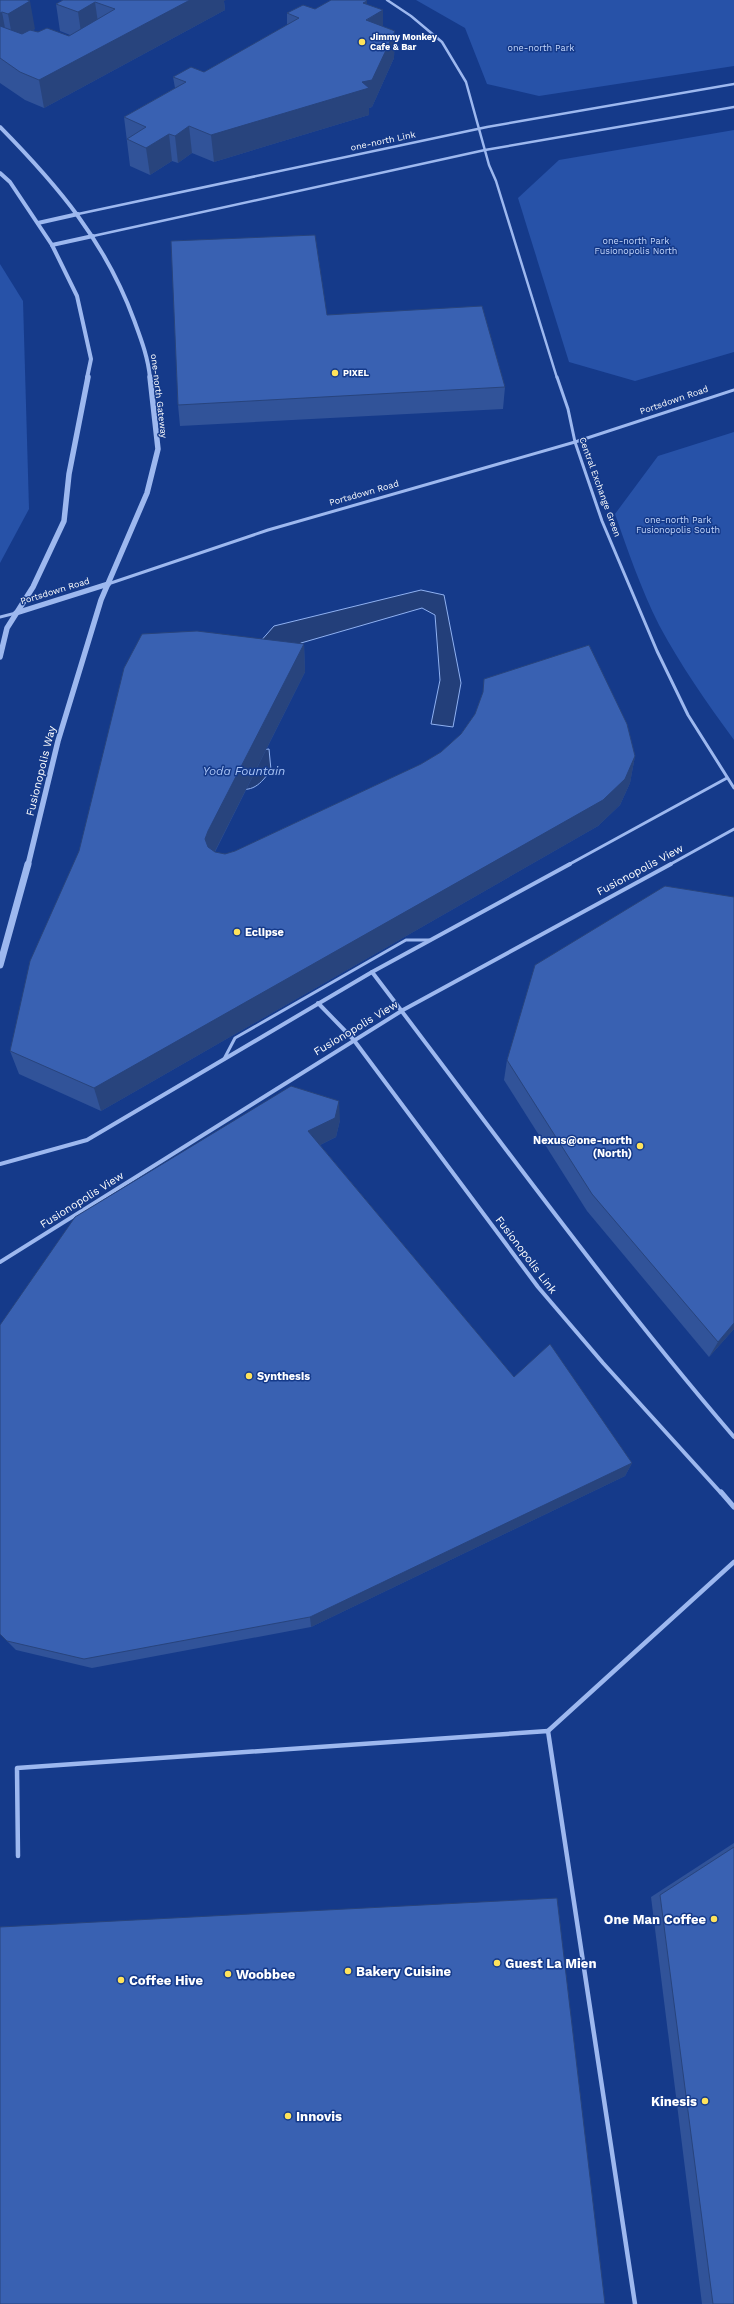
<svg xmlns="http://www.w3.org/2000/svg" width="734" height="2304" viewBox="0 0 734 2304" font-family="'Work Sans',sans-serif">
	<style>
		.green { fill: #2752a8 }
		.water { fill: #233f7a; stroke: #8fb1f2 }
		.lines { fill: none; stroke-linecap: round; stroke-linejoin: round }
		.service { stroke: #9db8ef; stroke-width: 3 }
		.pedestrian { stroke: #9db8ef; stroke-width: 4.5 }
		.minor-far3 { stroke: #9db8ef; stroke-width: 2.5 }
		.minor-far2 { stroke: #9db8ef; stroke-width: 3 }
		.minor-far1 { stroke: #9db8ef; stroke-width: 4 }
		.minor { stroke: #9db8ef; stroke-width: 5 }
		.tertiary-far2 { stroke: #9db8ef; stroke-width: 4 }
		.tertiary-far1 { stroke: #9db8ef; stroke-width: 5.5 }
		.tertiary { stroke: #9db8ef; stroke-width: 7 }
		.wall { fill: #315399 }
		.shaded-wall { fill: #28447d }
		.building { fill: #3961b2; stroke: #28447d }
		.poi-dot { fill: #ffe35b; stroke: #153a8a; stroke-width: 1.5 }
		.labels { text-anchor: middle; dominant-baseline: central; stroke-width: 3; stroke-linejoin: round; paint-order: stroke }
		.far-poi-label { font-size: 9px; font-weight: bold; fill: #fff; stroke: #153a8a; text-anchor: start }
		.far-park-label { font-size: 9px; fill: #c3d6fb; stroke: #153a8a }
		.far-street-label { font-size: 9px; fill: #fff; stroke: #153a8a }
		.street-label { font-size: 11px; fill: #fff; stroke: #153a8a }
		.poi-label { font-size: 11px; font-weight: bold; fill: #fff; stroke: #153a8a; text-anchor: start }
		.water-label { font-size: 12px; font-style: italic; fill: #a8c3f6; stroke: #153a8a }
		.near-poi-label { font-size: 13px; font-weight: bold; fill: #fff; stroke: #153a8a; text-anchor: start }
	</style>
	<rect width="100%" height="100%" fill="#153a8a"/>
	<g class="green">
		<path d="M416 0H734V66L539 96 487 84 465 28Z"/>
		<path d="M734 130V352L635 381 569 362 518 198 559 160Z"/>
		<path d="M0 264 23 301 29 509 0 563Z"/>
		<path d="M734 432V740C707 703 681 666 659 625 641 589 628 551 615 514L658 456Z"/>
	</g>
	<g class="water">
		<path d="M421 590 444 595 461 683 453 727 431 724 440 680 435 615 422 608 301 643 281 657 259 643 274 626Z"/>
		<path d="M269 749 271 770C257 789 251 792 228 788L224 754Z"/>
	</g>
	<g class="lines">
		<path class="service" d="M224 1059 235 1038 406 940H429"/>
		<g class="pedestrian">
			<path d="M548 1731 734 1562"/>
			<path d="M18 1856 17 1768 548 1731 635 2304"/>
		</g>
		<g class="minor-far3">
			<path d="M387 0 411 16 442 42 466 82 489 165 496 181 557 378"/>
			<path d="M78 214 487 127 734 84"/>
			<path d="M93 236 485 150 734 107"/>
		</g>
		<g class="minor-far2">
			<path d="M557 377 568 409 575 442 602 521 657 651 688 715 734 788"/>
			<path d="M108 584 268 530 575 442 734 390"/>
			<path d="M0 617 16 613"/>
			<path d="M568 865 727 778"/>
			<path d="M669 865 734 829"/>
		</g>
		<g class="minor-far1">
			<path d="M372 972C491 1128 606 1288 734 1437"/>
			<path d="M318 1003 353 1039 538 1287 603 1363 721 1493"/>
			<path d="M0 1164 87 1140 372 972 570 864"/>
			<path d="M0 1262 403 1010 671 864"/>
		</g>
		<path class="minor" d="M721 1492 734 1507"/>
		<g class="tertiary-far2">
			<path d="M0 127C58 186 105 241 134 320 141 339 148 357 150 378"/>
			<path d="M0 173 10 182 52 245 77 296 91 359 87 378"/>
			<path d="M38 223 78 214"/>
			<path d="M52 245 93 236"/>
		</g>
		<g class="tertiary-far1">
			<path d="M16 613 108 584"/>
			<path d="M0 657 7 628 33 587 64 521 69 474 88 377"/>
			<path d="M28 865 58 741 101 600 147 493 158 449 150 377"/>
		</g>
		<path class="tertiary" d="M0 965 28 864"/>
	</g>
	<g class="wall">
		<path d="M0 0 35 29 32 30 38 32 69 36 70 35 60 31 56 4 63 0 224 1 225 10 44 108 25 100 0 83Z"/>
		<path d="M367 4 383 27 395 31 394 58 372 107 369 108V115L214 162 192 153 178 163 172 161 150 175 130 166 124 117 175 88 173 77 204 72 287 25V13L315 9Z"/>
		<path d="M327 315 505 387 503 409 180 426 178 405Z"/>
		<path d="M304 644 305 672 215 852 225 854 235 851 421 764 441 752 461 734 475 714 483 694 484 679 635 756 630 783 620 805 598 826 101 1111 19 1074 10 1051Z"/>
		<path d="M734 897V1329L709 1357 587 1211 504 1080 507 1060Z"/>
		<path d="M340 1120 336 1137 320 1145 514 1377 632 1463 625 1476 311 1627 92 1668 16 1650 7 1641 0 1325Z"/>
		<path d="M734 1843V2304H702L651 1897Z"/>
	</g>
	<g class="shaded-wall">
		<path d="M190 0H226L224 1 225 10 44 108 39 80Z"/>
		<path d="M30 1 35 29 13 41 8 14Z"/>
		<path d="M367 1V20L383 10V37L363 30V3Z"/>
		<path d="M95 2 99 30 82 39 78 12Z"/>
		<path d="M2 12 7 39 0 43V13Z"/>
		<path d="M395 31 394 58 372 107 369 108V115L214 162 211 135 362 82Z"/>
		<path d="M189 126 192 153 178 163 175 136Z"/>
		<path d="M169 134 172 161 150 175 146 148Z"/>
		<path d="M304 644 305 672 212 857 209 865 205 839 208 831Z"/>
		<path d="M635 756 630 783 620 805 598 826 101 1111 94 1088Z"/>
		<path d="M339 1101 340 1120 336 1137 310 1150 308 1131Z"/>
		<path d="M734 1323V1329L709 1357 718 1342Z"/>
		<path d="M632 1463 625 1476 311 1627 310 1617Z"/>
	</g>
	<g class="building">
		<path d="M0 0H27L30 1 8 14 2 12 0 13Z"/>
		<path d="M63 0H190L39 80 20 72 0 58V26L22 34 30 30 38 32 47 28 69 36 115 9 95 2 78 12 56 4Z"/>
		<path d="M331 0H366L367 1 363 3 383 10 366 20 395 31 372 80 362 82 369 88 211 135 189 126 175 136 169 134 146 148 127 139 146 127 124 117 186 82 173 77 191 67 204 72 299 18 287 13 303 5 315 9Z"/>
		<path d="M315 235 327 315 482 306 505 387 178 405 171 241Z"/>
		<path d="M197 631 304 644 208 831 205 839 208 847 215 852 225 854 235 851 421 764 441 752 461 734 475 714 483 692 484 679 589 645 627 724 635 756 625 779 603 800 94 1088 10 1051 30 961 79 851 124 668 142 634Z"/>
		<path d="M665 886 734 897V1323L718 1342 592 1194 507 1060 535 965Z"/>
		<path d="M291 1086 339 1101 335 1118 308 1131 514 1377 550 1344 632 1463 310 1617 84 1659 7 1641 0 1634V1325L75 1217Z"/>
		<path d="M734 1847V2304H713L660 1895Z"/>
		<path d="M557 1898 605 2304H0V1927Z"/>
	</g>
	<g class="poi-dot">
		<circle cx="362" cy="42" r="4"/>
		<circle cx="335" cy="373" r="4"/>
		<circle cx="237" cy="932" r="4"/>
		<circle cx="640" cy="1146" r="4"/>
		<circle cx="249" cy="1376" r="4"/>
		<circle cx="714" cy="1919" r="4"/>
		<circle cx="497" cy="1963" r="4"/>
		<circle cx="348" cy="1971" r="4"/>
		<circle cx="228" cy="1974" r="4"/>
		<circle cx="121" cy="1980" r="4"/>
		<circle cx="705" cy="2101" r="4"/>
		<circle cx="288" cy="2116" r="4"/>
	</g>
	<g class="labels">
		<g class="far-poi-label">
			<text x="370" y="37">Jimmy Monkey<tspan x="370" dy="10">Cafe &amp; Bar</tspan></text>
			<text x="343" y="373">PIXEL</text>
		</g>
		<g class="far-park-label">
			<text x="541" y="48">one-north Park</text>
			<text x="636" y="241">one-north Park<tspan x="636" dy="10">Fusionopolis North</tspan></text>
			<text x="678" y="520">one-north Park<tspan x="678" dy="10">Fusionopolis South</tspan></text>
		</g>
		<g class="far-street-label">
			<text transform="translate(383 141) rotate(-12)">one-north Link</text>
			<text transform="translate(159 396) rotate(83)">one-north Gateway</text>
			<text transform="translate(674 400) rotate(-19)">Portsdown Road</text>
			<text transform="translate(600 487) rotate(70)">Central Exchange Green</text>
			<text transform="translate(364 493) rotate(-16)">Portsdown Road</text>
			<text transform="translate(55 591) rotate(-17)">Portsdown Road</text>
		</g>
		<g class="street-label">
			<text transform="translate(41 771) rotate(-76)">Fusionopolis Way</text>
			<text transform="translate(640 870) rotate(-28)">Fusionopolis View</text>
			<text transform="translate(356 1028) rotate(-31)">Fusionopolis View</text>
			<text transform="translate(82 1200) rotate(-32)">Fusionopolis View</text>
			<text transform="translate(526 1255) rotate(53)">Fusionopolis Link</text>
		</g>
		<g class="poi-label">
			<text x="245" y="932">Eclipse</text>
			<text x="632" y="1140" text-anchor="end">Nexus@one-north<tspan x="632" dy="13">(North)</tspan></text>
			<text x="257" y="1376">Synthesis</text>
		</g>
		<g class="water-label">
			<text x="244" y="771">Yoda Fountain</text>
		</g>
		<g class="near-poi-label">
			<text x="706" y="1919" text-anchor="end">One Man Coffee</text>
			<text x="505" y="1963">Guest La Mien</text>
			<text x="356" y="1971">Bakery Cuisine</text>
			<text x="236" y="1974">Woobbee</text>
			<text x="129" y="1980">Coffee Hive</text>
			<text x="697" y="2101" text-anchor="end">Kinesis</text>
			<text x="296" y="2116">Innovis</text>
		</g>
	</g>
</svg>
